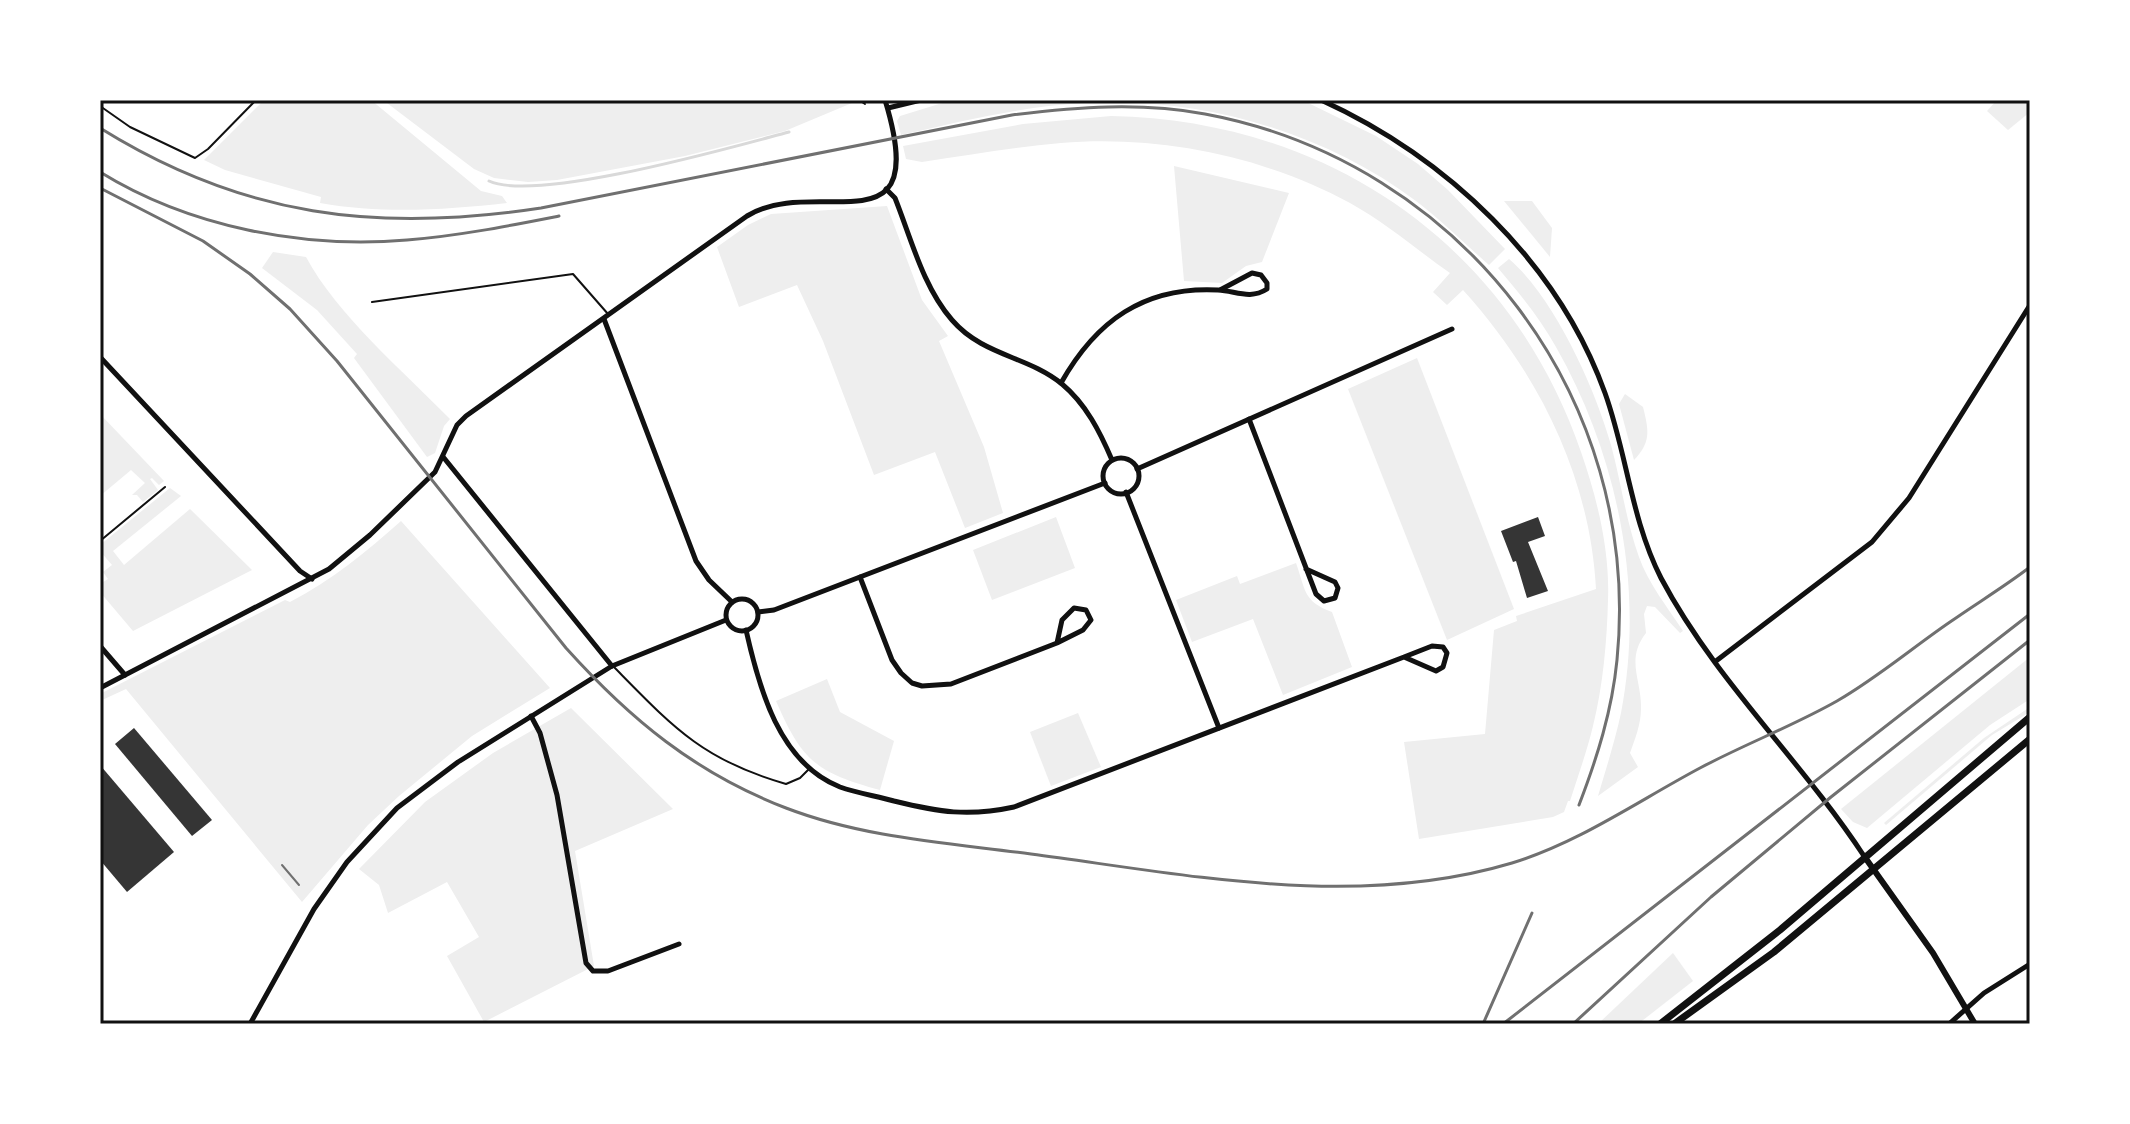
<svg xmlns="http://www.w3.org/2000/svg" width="2130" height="1124" viewBox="0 0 2130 1124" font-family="Literata,serif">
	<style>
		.green { fill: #eee }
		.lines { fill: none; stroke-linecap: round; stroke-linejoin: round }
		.stream { stroke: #d9d9d9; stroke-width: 3 }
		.building { fill: #353535 }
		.path { stroke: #111; stroke-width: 2 }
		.service { stroke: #111; stroke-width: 2 }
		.minor { stroke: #111; stroke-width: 5 }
		.tertiary { stroke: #111; stroke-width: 6 }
		.secondary { stroke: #111; stroke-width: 7 }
		.tram { stroke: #707070; stroke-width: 2 }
		.rail { stroke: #707070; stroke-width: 3 }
		.neatline { fill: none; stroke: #111; stroke-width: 3 }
	</style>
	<rect width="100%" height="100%" fill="#fff"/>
	<g class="green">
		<path d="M264 100H371L481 191 502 196 507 203C445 210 382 214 320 203L321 197 225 170 204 160Z"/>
		<path d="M383 100H852V103L785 131 685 156 557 180 528 182 494 178 474 169Z"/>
		<path d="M952 100H1302L1376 136 1418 164 1448 190 1505 249 1489 265C1465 244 1442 221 1416 201 1324 132 1200 96 1086 103 1023 106 962 121 901 135L897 121 900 116Z"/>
		<path d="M1997 100H2030V112L2008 130 1987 111Z"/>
		<path d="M1111 116C1327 120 1510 244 1581 452 1597 498 1610 550 1608 600 1607 641 1603 686 1593 726 1587 751 1578 776 1570 801H1568L1564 812 1553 817 1419 839 1404 742 1485 734 1494 630 1517 621 1516 616 1596 589C1590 476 1538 373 1463 290L1447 305 1433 292 1450 273C1417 250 1386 223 1350 203 1263 156 1160 135 1061 143 1015 147 968 155 922 162L906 159 903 146 1023 124Z"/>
		<path d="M1174 166 1289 193 1262 262 1246 266 1222 283 1184 281Z"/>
		<path d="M1504 201H1532L1552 228 1550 257Z"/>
		<path d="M887 206 922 300 948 336 939 341 984 447 1003 513 965 528 935 452 874 475 823 341 797 285 739 307 717 247 748 225 771 214Z"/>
		<path d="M273 252 306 257C337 315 403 371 450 419L444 426 435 453 427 457 354 358 357 354 317 310 262 268Z"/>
		<path d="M1509 259C1554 297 1595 388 1611 445 1621 482 1626 521 1639 557 1648 583 1668 608 1683 631L1680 633 1655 607 1647 606 1644 614 1646 633C1625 660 1642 680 1641 709 1641 724 1635 739 1630 753L1638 767 1598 796C1606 769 1615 741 1621 713 1645 589 1618 456 1556 347 1540 318 1519 293 1498 268Z"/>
		<path d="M1417 358 1514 609 1447 640 1348 389Z"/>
		<path d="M1625 394 1643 407C1649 431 1651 442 1634 460L1619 404Z"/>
		<path d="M100 414 164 481 159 485 152 478 150 479 158 490 143 502 137 495H132L145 483 131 470 100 496Z"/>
		<path d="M170 488 181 496 113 551 124 565 190 509 252 570 133 631 100 592V584L108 579 103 572 112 565 100 551V545Z"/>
		<path d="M1056 517 1075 568 992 600 973 550Z"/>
		<path d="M401 521 550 688 472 736 399 796 368 825 302 902 126 689 100 701V694L285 600 290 602C332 580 366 552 401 521Z"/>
		<path d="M1296 563C1306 591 1303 601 1332 612L1352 667 1283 695 1253 619 1192 642 1176 600 1237 576 1240 584Z"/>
		<path d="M2030 657V699L1990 725 1867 828 1853 822 1841 809Z"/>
		<path d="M827 679 840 712 894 741 880 790C817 773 802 761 776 701Z"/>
		<path d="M2030 707V712L1992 735 1886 825 1884 823 1984 738Z"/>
		<path d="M571 708 673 809 575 851 594 966 484 1022 447 956 479 937 447 882 388 913 379 885 359 869 425 802 493 753Z"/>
		<path d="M1078 713 1101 767 1051 786 1030 732Z"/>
		<path d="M1673 953 1693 981 1638 1024H1598Z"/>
	</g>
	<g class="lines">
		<path class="stream" d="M489 181C537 203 732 147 789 132"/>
	</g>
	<g class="building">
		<path d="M1538 517 1545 536 1528 542 1548 591 1527 598 1516 561 1513 562 1501 531Z"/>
		<path d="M134 728 212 820 192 836 115 744Z"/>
		<path d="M100 765 174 852 127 892 100 860Z"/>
	</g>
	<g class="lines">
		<g class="path">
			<path d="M859 100 865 104"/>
			<path d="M100 106 130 127 195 158 208 149 256 100"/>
		</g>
		<g class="service">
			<path d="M372 302 573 274 608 314"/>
			<path d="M100 541 165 487"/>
			<path d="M613 666C672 726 702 760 786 784L800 778 809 769"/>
		</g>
		<g class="minor">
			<path d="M1321 100C1446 157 1558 262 1605 393 1627 454 1631 519 1661 578 1715 680 1801 760 1864 856"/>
			<path d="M888 108 921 100"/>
			<path d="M886 189 895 198C911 238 923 287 952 320 983 356 1028 356 1062 384 1086 404 1100 432 1112 460"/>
			<path d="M604 319 696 561 709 580 732 602"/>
			<path d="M100 357 300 571 312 579"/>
			<path d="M1061 383C1096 321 1144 286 1218 290 1236 291 1250 300 1267 289V283L1261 275 1252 273 1220 290"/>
			<path d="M1249 419 1316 594 1324 601 1335 598 1338 588 1335 582 1306 569"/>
			<path d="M444 458 612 666"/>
			<circle cx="1121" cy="476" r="18"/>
			<path d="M1137 469 1452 329"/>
			<path d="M1126 492 1219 728"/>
			<path d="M860 577 892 660 901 673 912 683 922 686 951 684 1057 643 1083 630 1091 620 1086 610 1074 608 1062 620 1057 643"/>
			<circle cx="742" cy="615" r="16"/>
			<path d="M758 612 774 610 1105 483"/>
			<path d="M746 630C759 688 779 763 840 787 857 793 876 796 894 801 939 812 968 817 1014 807L1404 657 1436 671 1443 667 1447 653 1443 647 1432 646 1404 657"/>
			<path d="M100 646 125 675"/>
			<path d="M1716 661 1872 542 1909 498 2030 305"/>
			<path d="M100 688 329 569 370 535 435 472 457 425 466 416 747 216C817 173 933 257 885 100"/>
			<path d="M531 716 540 733 557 795 586 963 593 971H608L679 944"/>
			<path d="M250 1024 314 909 347 862 397 808 458 762 612 666 726 620"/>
			<path d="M1949 1024 1984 993 2030 964"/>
		</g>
		<path class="tertiary" d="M1864 856 1933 953 1975 1024"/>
		<g class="secondary">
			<path d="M1660 1024 1780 930 2030 717"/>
			<path d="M1674 1024 1774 952 2030 739"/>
		</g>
		<path class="tram" d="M282 865 299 885"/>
		<g class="rail">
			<path d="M100 128C243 217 377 233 541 208L1012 115C1077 107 1140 102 1205 114 1462 162 1643 398 1617 660 1612 711 1597 758 1579 805"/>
			<path d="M100 172C189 227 303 249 407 240 458 236 508 226 559 216"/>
			<path d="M100 188 203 241 250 274 290 309 337 361 566 648C630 719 695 773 786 808 864 838 949 843 1031 854 1190 875 1355 910 1512 863 1580 842 1638 801 1700 768 1745 744 1793 726 1837 701 1877 678 1912 648 1950 622 1977 603 2004 587 2030 567"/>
			<path d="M1483 1024 1532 913"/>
			<path d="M1503 1024 2030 614"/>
			<path d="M1573 1024 1711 897 1831 797 2030 640"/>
		</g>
	</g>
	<rect width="2130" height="1124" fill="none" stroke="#ffffff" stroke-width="204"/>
	<rect x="102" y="102" width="1926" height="920" class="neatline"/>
</svg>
